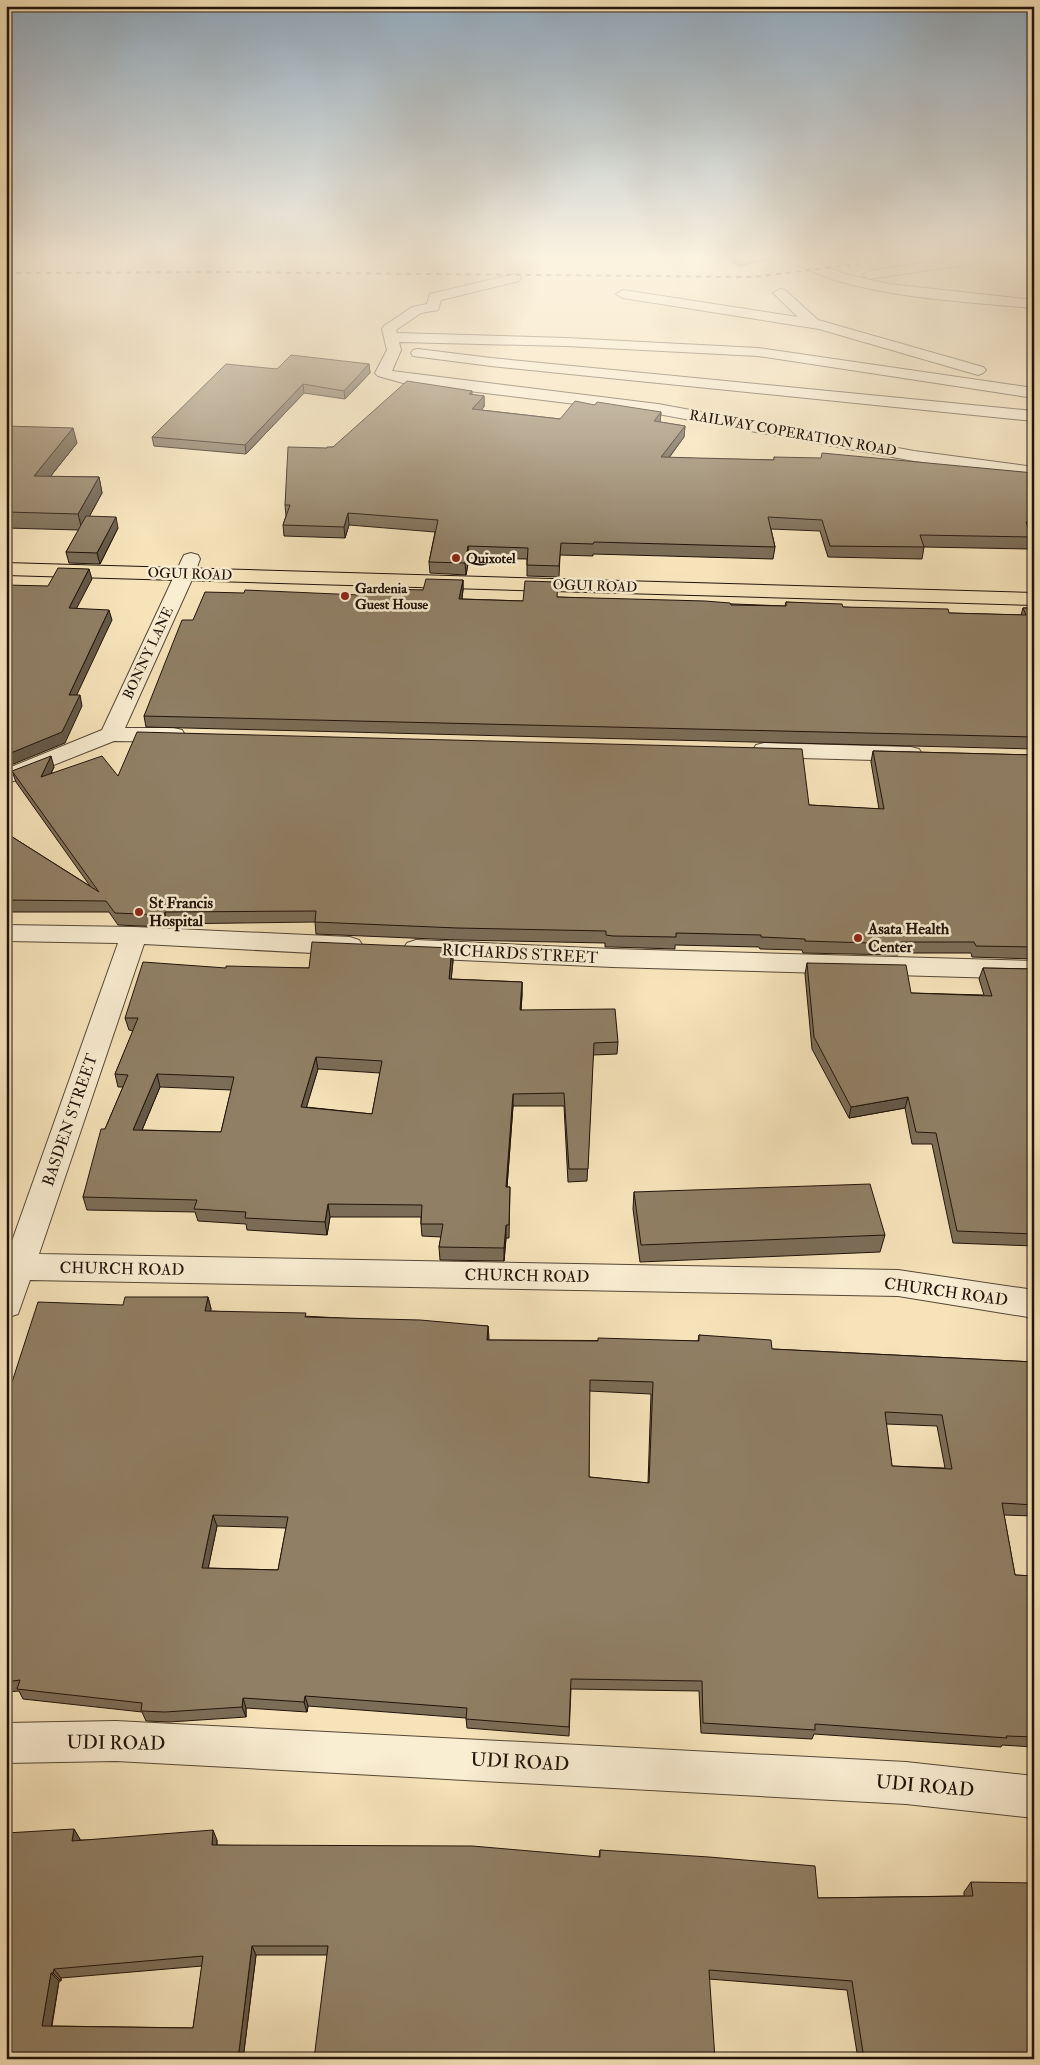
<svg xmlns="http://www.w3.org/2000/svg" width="1040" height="2065" viewBox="0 0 1040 2065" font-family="'IM FELL Double Pica',serif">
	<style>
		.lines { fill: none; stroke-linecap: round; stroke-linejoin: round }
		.minor-casing { stroke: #564735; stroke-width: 2 }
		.major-casing { stroke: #211309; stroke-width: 2 }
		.minor { fill: #f9edd2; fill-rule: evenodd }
		.major { fill: #f6e3ba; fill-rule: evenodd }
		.rail { stroke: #211309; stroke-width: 2; stroke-dasharray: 5 5; stroke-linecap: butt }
		.wall { fill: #7c6d57; stroke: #211309; fill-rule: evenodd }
		.shaded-wall { fill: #655947; stroke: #211309 }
		.building { fill: #907f65; stroke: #211309; fill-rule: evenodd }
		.poi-dot { fill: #8f2418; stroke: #f9edd2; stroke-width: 2 }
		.labels { text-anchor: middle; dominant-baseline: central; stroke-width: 5; stroke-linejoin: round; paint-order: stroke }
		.far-street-label { font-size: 14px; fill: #211309; stroke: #f9edd2 }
		.far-poi-label { font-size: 14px; font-weight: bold; fill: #211309; stroke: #f9edd2; text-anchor: start }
		.poi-label { font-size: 16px; font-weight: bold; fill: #211309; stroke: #f9edd2; text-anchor: start }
		.street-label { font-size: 16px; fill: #211309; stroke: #f9edd2 }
		.near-street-label { font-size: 19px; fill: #211309; stroke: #f9edd2 }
	</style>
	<rect width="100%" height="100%" fill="#f6e3ba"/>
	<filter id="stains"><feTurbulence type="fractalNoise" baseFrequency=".004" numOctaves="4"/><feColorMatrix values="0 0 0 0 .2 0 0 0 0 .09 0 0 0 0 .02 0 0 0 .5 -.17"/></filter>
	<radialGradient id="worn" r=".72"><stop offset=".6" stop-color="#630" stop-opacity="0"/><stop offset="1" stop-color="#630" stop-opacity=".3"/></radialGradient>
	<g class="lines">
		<g class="minor-casing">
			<g id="minor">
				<path d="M787 258H804L848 275 889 284 1034 300V308C968 302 901 299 838 281 821 276 805 268 788 261Z"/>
				<path d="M957 258H990L984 262 869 279 862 275 869 271Z"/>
				<path d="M514 274 519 275 521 278 519 281 441 300 438 310 421 313 396 330 397 333 566 338 758 348 1034 388V398L758 356 566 346 399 342 401 350 392 371 658 404 914 451 1034 467V477L914 461 658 414 403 383 378 376 375 373 387 350 382 329 384 326 412 307 427 304 430 294Z"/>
				<path d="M780 289 785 290 818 320 983 367 986 370 983 373 978 375 819 329 623 298 616 294 623 290 798 317 773 293Z"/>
				<path d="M418 349 491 358 1034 411V421L491 366 413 356 411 353 413 350Z"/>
				<path d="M191 553 198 555 200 559 195 573 125 728H174L182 730 185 735 182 740 174 742 114 741 6 784V769L102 730 182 559 184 555Z"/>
				<path d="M764 743 911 747 919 749 922 754 919 759 911 761 764 757 756 755 753 750 756 745Z"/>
				<path d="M6 925 134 927 350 937 359 940 363 946 359 952 350 955 144 944 39 1254 898 1270 1034 1290V1318L898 1296 30 1280 18 1314 6 1318V1258L118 943 6 941Z"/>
				<path d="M416 940 612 949 1034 961V979L612 967 416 958 407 955 403 949 407 943Z"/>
				<path d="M116 1721 906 1762 1034 1776V1818L906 1804 116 1761 6 1763V1723Z"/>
			</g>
		</g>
		<g class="major-casing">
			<path id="major" d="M6 563 1034 593V605L6 575Z"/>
		</g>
		<use href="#minor" class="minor"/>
		<use href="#major" class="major"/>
		<path class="rail" d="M6 273 220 272 753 277 858 264 889 258"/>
	</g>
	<g class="wall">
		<path d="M727 258H774L739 266Z"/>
		<path d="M369 364 370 373 345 399 304 393 246 454 154 446 152 437 277 369Z"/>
		<path d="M472 391V395L484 396V407L481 410 560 419 595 405 661 412 660 422 685 426 684 437 669 458 774 460V457L1029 531 1031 537 1028 549 924 547 922 559 828 557 820 531 771 529 775 547 773 559 593 554V556L560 555 559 577 527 576V559L469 558 466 575 430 573 429 562 435 532 349 525 345 538 284 536 283 525 286 516 285 505 327 448 333 447Z"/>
		<path d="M6 426 77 443 50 477H99L102 493 89 517 118 528 100 564 69 563 66 552 79 530 6 528Z"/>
		<path d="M463 580V590L462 599 523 601 557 597 785 606 786 602 843 607 949 613 1021 615 1023 608H1034V749L146 727 144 716 193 620 359 595 423 590Z"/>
		<path d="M873 751 1034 755V959L972 957 971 953H899L898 955 803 953 802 950 760 949 759 947 675 945V949L612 947H605V943L458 940 316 934 315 922 167 924 166 927 118 925 109 912H11L9 923 6 924V833L90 886 16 782 12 771 54 767 51 773 809 805 879 809 871 762Z"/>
		<path d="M452 948 453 961 451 979 522 982V995L521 1010 618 1042 617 1054 593 1055 587 1181 568 1182 564 1106H513L507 1187H510L509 1238H506L504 1261 440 1260 439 1247 441 1237 422 1236 421 1224V1217H330L327 1235 247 1230 246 1224 198 1221 195 1212 87 1210 83 1197 105 1129 123 1087H118L115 1074 133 1031 129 1030 125 1018 226 968H309ZM318 1069 380 1073 372 1114 306 1107ZM160 1087 231 1090 221 1132 142 1130Z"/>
		<path d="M807 963 911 993 984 995 979 979 983 968 1034 969V1246L953 1243 932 1144H912L905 1108 849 1118 812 1049 805 974Z"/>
		<path d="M634 1192 885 1235 880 1252 640 1262 633 1209Z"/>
		<path d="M208 1297 211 1309 210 1311 488 1326V1340L698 1341 699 1335 772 1349 1034 1362V1516L1004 1515 1015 1575 1034 1576V1747L1002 1745 1001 1747 814 1734 812 1739 701 1733 699 1691 571 1689 569 1736 467 1728 466 1718 308 1706 307 1712 246 1708V1717L169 1722 146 1721 142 1712 23 1699 19 1691 6 1692V1390L12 1382 123 1305ZM589 1391 651 1394 648 1483 589 1477ZM886 1424 937 1426 945 1468 892 1466ZM217 1526 286 1528 278 1570 208 1568Z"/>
		<path d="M74 1829 80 1840H217V1845L599 1857 600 1850 818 1898 964 1896V1892L971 1882 1034 2059H858L847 1990 709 1979 327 1955H256L243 2059H6ZM202 1966 193 2028 52 2026 59 1981H61V1978Z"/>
	</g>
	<g class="shaded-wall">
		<path d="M740 258H774L739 266Z"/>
		<path d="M369 364 370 373 345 399 344 391Z"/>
		<path d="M303 384 304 393 246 454 245 445Z"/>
		<path d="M484 396V407L472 420V409Z"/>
		<path d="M661 412 660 423 654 421Z"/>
		<path d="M685 426 684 437 661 468V457Z"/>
		<path d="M73 428 77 443 38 492 34 476Z"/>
		<path d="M99 477 102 493 82 530 78 514Z"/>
		<path d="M348 513 349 525 345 538 344 527Z"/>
		<path d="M116 517 118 528 100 564 97 553Z"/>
		<path d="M1034 519V529L1023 534 1026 522Z"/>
		<path d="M468 546 469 558 466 575 465 563Z"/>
		<path d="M89 569 92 579 71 619 69 608Z"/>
		<path d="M463 580V590L460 610 459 599Z"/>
		<path d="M109 610 112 620 72 705 69 695Z"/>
		<path d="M80 695 82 706 65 743 6 767V755Z"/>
		<path d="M51 756 54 767 44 788 41 777Z"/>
		<path d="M7 900 11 912 9 923 6 924Z"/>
		<path d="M165 912 167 924 166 927 164 915Z"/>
		<path d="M452 948 453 961 450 992 449 979Z"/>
		<path d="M522 982V995L520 1023V1010Z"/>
		<path d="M316 1057 318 1069 303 1119 301 1107Z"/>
		<path d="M157 1074 160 1087 137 1142 133 1130Z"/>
		<path d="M513 1094V1106L506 1200V1187Z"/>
		<path d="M908 1097 905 1108 849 1118 851 1107Z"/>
		<path d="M328 1204 330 1217 327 1235 325 1222Z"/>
		<path d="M506 1225V1238L504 1261V1248Z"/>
		<path d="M208 1297 211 1309 208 1323 205 1311Z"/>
		<path d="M488 1326 489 1338 487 1352V1340Z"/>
		<path d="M213 1515 217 1526 206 1579 202 1568Z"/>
		<path d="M305 1696 308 1706 307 1712 304 1702Z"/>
		<path d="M243 1698 246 1708V1717L242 1707Z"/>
		<path d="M74 1829 80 1839 79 1851 72 1841Z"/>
		<path d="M213 1830 217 1840 216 1855 212 1845Z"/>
		<path d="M252 1946 256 1955 243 2059H238Z"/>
		<path d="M54 1969 61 1978V1981L53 1973Z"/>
		<path d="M51 1973 59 1981 50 2034 42 2026Z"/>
	</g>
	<g class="building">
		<path d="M291 355 369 364 344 391 303 384 245 445 152 437 226 364 277 369Z"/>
		<path d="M407 381 472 391 469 394 484 396 472 409 560 419 575 401 595 405 597 402 661 412 654 421 685 426 661 457 774 460V457L821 458 822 453 1034 473V519L1026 522 1031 537 920 535 924 547 830 546 822 520 768 517 775 547 594 542 593 544 561 543 559 566 527 565 528 548 468 546 465 563 429 562 438 520 348 513 344 527 283 525 290 505H285L288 447 327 448V447H333Z"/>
		<path d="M6 426 73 428 34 476 99 477 78 514 6 512Z"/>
		<path d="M86 516 116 517 97 553 66 552Z"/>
		<path d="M58 568 89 569 69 608 109 610 69 695H80L62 732 6 755V585L48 586Z"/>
		<path d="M426 579 463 580 459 599 523 601 525 581 558 582 557 597 705 601 730 603 731 605 786 606V602L842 604 843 607 948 609 949 613 1026 615 1023 608H1034V737L144 716 182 620H193L205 592 244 593 245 590 359 595 361 588 423 590Z"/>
		<path d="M137 732 802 749 809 805 884 809 873 751 1034 755V947L976 946 974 942H901V944L805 941V939L761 937V935L676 933V937L613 936 606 935V931L457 928 315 922 316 911 165 912 164 915 115 913 106 901 7 900 6 904V833L99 892 12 771 51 756 41 777 102 756 118 776Z"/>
		<path d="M312 942 452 948 449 979 522 982 520 1010 615 1009 618 1042 594 1043 588 1169H569L564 1093 513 1094 506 1187H510L509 1225H506L504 1248 439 1247 443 1224H421L422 1205 328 1204 325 1222 245 1218 246 1212 194 1209 197 1200 83 1197 101 1129H105L128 1075 115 1074 138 1018H125L143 962 226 968V966L309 968ZM316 1057 382 1061 372 1114 301 1107ZM157 1074 234 1077 221 1132 133 1130Z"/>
		<path d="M807 963 906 965 911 993 992 996 983 968 1034 969V1234L957 1231 936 1133 916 1132 908 1097 851 1107 814 1037Z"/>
		<path d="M870 1184 885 1235 641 1245 634 1192Z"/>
		<path d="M125 1297H208L205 1311 306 1313 305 1317 420 1320 488 1326 487 1340 598 1341V1338L699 1341V1335L771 1340 772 1349 1034 1362V1432H1031L1034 1442V1505L1002 1503 1015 1575 1034 1576V1737L1006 1736 1007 1738 815 1724V1730L703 1723 702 1681 571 1679 569 1727 466 1719 467 1708 305 1696 304 1702 243 1698 242 1707 165 1712 141 1711 142 1703 17 1689 20 1680 6 1682V1390L9 1381 12 1382 38 1302 123 1305ZM590 1380 653 1382 649 1483 589 1477ZM885 1412 942 1415 952 1469 892 1466ZM213 1515 288 1517 278 1570 202 1568Z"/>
		<path d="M74 1829 72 1841 213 1830 212 1845 472 1846 600 1857V1850L709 1857 815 1866 818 1898 973 1896 971 1882 1034 1883V2059H864L852 1981 709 1970 715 2059H314L328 1946H252L238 2059H6V1833ZM203 1956 193 2028 42 2026 51 1973H53L54 1969Z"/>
	</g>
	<linearGradient id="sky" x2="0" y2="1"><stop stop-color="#91aabe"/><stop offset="0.47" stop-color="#fbf2e0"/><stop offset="1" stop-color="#fbf2e0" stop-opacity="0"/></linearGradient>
	<rect width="1040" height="547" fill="url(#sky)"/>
	<g class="poi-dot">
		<circle cx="456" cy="558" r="5"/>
		<circle cx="345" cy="596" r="5"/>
		<circle cx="139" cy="912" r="5"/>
		<circle cx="858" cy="938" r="5"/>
	</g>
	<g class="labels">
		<g class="far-street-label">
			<text transform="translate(793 433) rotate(10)">RAILWAY COPERATION ROAD</text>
			<text transform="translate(190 574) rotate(2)">OGUI ROAD</text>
			<text transform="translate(595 586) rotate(2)">OGUI ROAD</text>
			<text transform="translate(148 653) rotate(-65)">BONNY LANE</text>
		</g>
		<g class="far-poi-label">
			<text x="466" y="558">Quixotel</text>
			<text x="355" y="588">Gardenia<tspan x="355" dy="16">Guest House</tspan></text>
		</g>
		<g class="poi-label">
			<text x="149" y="903">St Francis<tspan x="149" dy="18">Hospital</tspan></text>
			<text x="868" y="929">Asata Health<tspan x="868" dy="18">Center</tspan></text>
		</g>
		<g class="street-label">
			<text transform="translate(520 954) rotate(3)">RICHARDS STREET</text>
			<text transform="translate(70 1120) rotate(-71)">BASDEN STREET</text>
			<text transform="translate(122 1269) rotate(1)">CHURCH ROAD</text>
			<text transform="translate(527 1276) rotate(1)">CHURCH ROAD</text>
			<text transform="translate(946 1292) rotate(8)">CHURCH ROAD</text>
		</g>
		<g class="near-street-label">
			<text transform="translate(116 1743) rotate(1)">UDI ROAD</text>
			<text transform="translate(520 1762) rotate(3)">UDI ROAD</text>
			<text transform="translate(925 1786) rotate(5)">UDI ROAD</text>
		</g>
	</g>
	<rect width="1040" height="2065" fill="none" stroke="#f6e3ba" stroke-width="25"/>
	<rect x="8" y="8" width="1025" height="2050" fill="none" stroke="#211309" stroke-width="2.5"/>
	<rect x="12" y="12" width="1015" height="2040" fill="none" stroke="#211309"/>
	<rect width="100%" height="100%" filter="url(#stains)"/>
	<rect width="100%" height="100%" fill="url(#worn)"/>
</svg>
